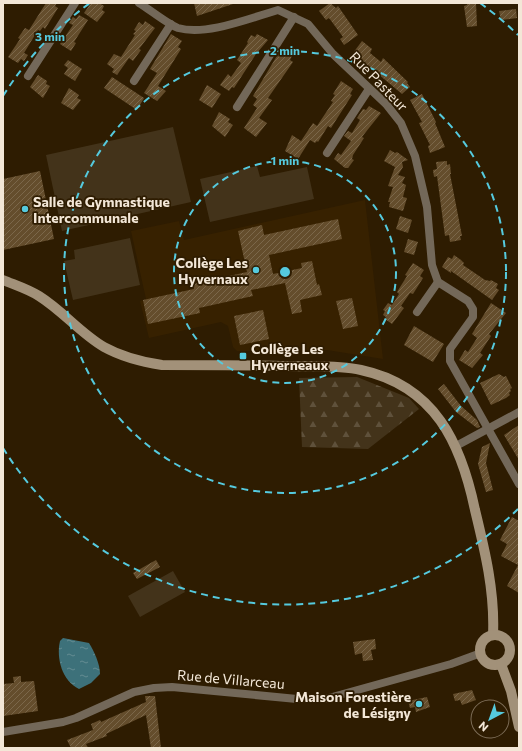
<svg xmlns="http://www.w3.org/2000/svg" width="522" height="751" viewBox="0 0 522 751" font-family="Commissioner,sans-serif">
	<style>
		.built { fill: #372100 }
		.forest { fill: url(#forest-firs) }
		.pitch { fill: #43331a }
		.water { fill: url(#water-ripples) }
		.building { fill: url(#building-hatch) }
		.lines { fill: none; stroke-linecap: round; stroke-linejoin: round }
		.street { stroke: #736859; stroke-width: 8 }
		.secondary { stroke: #a29179; stroke-width: 10 }
		.ring { fill: none; stroke: #55cade; stroke-width: 2; stroke-dasharray: 7 5 }
		.poi-dot { fill: #55cade; stroke: #2e1c01; stroke-width: 1.5 }
		.labels { text-anchor: middle; dominant-baseline: central; stroke-width: 3.5; stroke-linejoin: round; paint-order: stroke }
		.street-label { font-size: 14px; fill: #f3e7d7; stroke: #2e1c01 }
		.poi-label { font-size: 14px; font-weight: bold; fill: #f3e7d7; stroke: #2e1c01; text-anchor: start }
		.centre { fill: #55cade; stroke: #2e1c01; stroke-width: 2 }
		.ring-label { font-size: 12px; text-anchor: middle; font-weight: bold; fill: #55cade; stroke: #2e1c01; stroke-width: 3.5; stroke-linejoin: round; paint-order: stroke }
	</style>
	<defs>
		<pattern id="forest-firs" width="22" height="20" patternUnits="userSpaceOnUse"><rect width="22" height="20" fill="#43331a"/><path d="M5 1l3.5 6h-7zM16 11l3.5 6h-7z" fill="#5f513b"/></pattern>
		<pattern id="water-ripples" width="26" height="14" patternUnits="userSpaceOnUse"><rect width="26" height="14" fill="#3d717a"/><path d="M2 4q2-2 4 0t4 0M15 11q2-2 4 0t4 0" fill="none" stroke="#638c92"/></pattern>
		<pattern id="building-hatch" width="6" height="6" patternUnits="userSpaceOnUse"><rect width="6" height="6" fill="#644d2c"/><path d="M-1 1l2-2M0 6l6-6M5 7l2-2" fill="none" stroke="#7b674a"/></pattern>
	</defs>
	<rect width="100%" height="100%" fill="#2e1c01"/>
	<path class="built" d="M365 200 383 359 327 350 237 351 233 347 228 326 221 322 149 338 140 301 146 299 131 231 179 221 184 240Z"/>
	<path class="forest" d="M357 377 409 398 419 409 368 449 302 447 299 378Z"/>
	<g class="pitch">
		<path d="M173 127 191 202 62 231 46 155Z"/>
		<path d="M257 166 260 177 307 167 314 199 210 222 200 179Z"/>
		<path d="M130 238 140 285 73 300 64 261 75 259 74 250Z"/>
		<path d="M173 571 185 592 140 617 128 596Z"/>
	</g>
	<path class="water" d="M63 638 89 643C94 651 100 664 100 674L91 683 79 689C62 681 56 658 60 641Z"/>
	<g class="building">
		<path d="M46 3H57L55 6 58 8 45 29 43 27 40 31 38 30 24 53 28 55 24 61 21 59 18 63 8 57 20 39 18 38 25 28 29 30Z"/>
		<path d="M91 3H99L104 6 102 10 105 12 97 22 84 13Z"/>
		<path d="M194 3H233V4L197 16Z"/>
		<path d="M330 3 336 8 338 6 358 35 344 45 340 39 343 37 332 22 329 18 326 20 319 11Z"/>
		<path d="M467 3H476L477 26 467 27 464 6 467 5Z"/>
		<path d="M516 9 517 18 501 20 499 11Z"/>
		<path d="M79 15 88 20 74 42 76 43 71 51 60 44 73 25 69 23 73 17 76 19Z"/>
		<path d="M145 21 155 28 139 49 141 50 133 61 129 58 117 75 112 72 114 69 107 64 114 54 121 57 135 35 133 34 136 31 134 30 139 22 143 25Z"/>
		<path d="M171 34 182 41 178 47 181 49 158 86 166 91 157 101 144 93 157 73 150 69Z"/>
		<path d="M257 34 268 40 256 54 234 88 232 87 229 91 220 85 228 74 231 77 241 63 237 60 248 43 247 42 251 35 255 37Z"/>
		<path d="M362 41 372 49 370 53 381 62 383 58 408 82 407 83 410 87 402 94 353 53Z"/>
		<path d="M281 49 292 56 290 60 293 62 268 98 272 100 259 118 267 123 256 137 244 128 257 108 253 105 257 99 253 96Z"/>
		<path d="M68 60 82 69 75 81 64 74 68 68 64 65Z"/>
		<path d="M38 75 47 81 46 84 50 86 43 98 30 87Z"/>
		<path d="M112 77 144 98 137 110 104 88Z"/>
		<path d="M341 81 353 89 350 94 352 95 331 128 328 126 318 142 317 141 315 143 310 140 298 159 285 151 292 135 301 141 313 123 317 126 333 102 331 101 335 95 333 94Z"/>
		<path d="M207 85 221 94 212 108 199 100Z"/>
		<path d="M69 88 79 95 77 98 81 100 73 110 61 103Z"/>
		<path d="M422 94 436 122 435 123 445 147 430 153 428 146 430 145 419 123 422 122 410 100Z"/>
		<path d="M369 106 381 113 365 133 362 137 364 138 353 155 352 159 354 160 348 168H345L334 159 338 153 341 155 351 141 344 136 348 131 352 133 360 120 357 118 363 109 366 110Z"/>
		<path d="M219 112 230 119 228 122 233 125 225 137 212 126Z"/>
		<path d="M390 150 395 153 397 152 408 160 402 162 403 167 398 175 405 177 402 183 406 185 403 197 407 198 403 211 389 207 390 202H388L393 187 388 186 395 167 384 161Z"/>
		<path d="M447 161V165L450 164 451 174H450L462 236H460L461 240 450 242 449 235 445 236 437 176 434 177 433 170 437 169 436 162Z"/>
		<path d="M40 171 54 239 3 250V179Z"/>
		<path d="M400 216 412 220 408 233 396 229Z"/>
		<path d="M338 219 342 239 269 255 273 274 302 268 301 263 312 261 317 285 319 284 322 295 300 300 302 312 292 314 285 283 251 290 253 296 199 308 200 313 148 324 143 300 194 289 193 284 247 272 238 231 262 225 264 235Z"/>
		<path d="M408 239 418 242 414 255 404 252Z"/>
		<path d="M454 255 461 260 464 263 463 265 485 280 490 281 491 280 498 284 496 288 499 290 492 300 451 271V273L442 267 448 257 452 259Z"/>
		<path d="M413 263 424 270 420 276 423 278 413 294 410 293 401 306 404 308 392 324 385 319 386 317 383 315 385 311 383 310 388 303 392 305 399 294 397 292 407 276 405 275Z"/>
		<path d="M352 298 358 326 343 329 336 301Z"/>
		<path d="M491 303 506 313 489 334 491 336 480 353 483 355 472 368 459 360 465 350 468 352 477 338 472 334Z"/>
		<path d="M263 310 269 339 240 345 234 316Z"/>
		<path d="M414 326 444 344 433 362 404 345Z"/>
		<path d="M499 374 504 377 506 376 512 388 510 389 511 391 509 393 510 395 506 398 491 405 480 383Z"/>
		<path d="M444 384 461 406 477 420 480 427 477 428 456 412 438 389Z"/>
		<path d="M519 425V460L504 435Z"/>
		<path d="M490 443 486 463 493 490 486 492 478 464 482 447Z"/>
		<path d="M512 517 519 521V593L507 586 518 565 501 556 507 544 500 540Z"/>
		<path d="M156 560 160 567 137 579 133 573Z"/>
		<path d="M375 639 376 649 371 650 373 660 363 661 362 653 355 655 353 642Z"/>
		<path d="M21 676V682L34 681 38 711 3 716V684L14 683 13 677Z"/>
		<path d="M472 690 476 700 462 705 460 700 455 701 453 694Z"/>
		<path d="M145 696H155L161 748H151L146 715 106 734 107 736 86 744 88 748H71L67 740 93 730 91 724 100 720 101 722 146 702Z"/>
		<path d="M427 697 430 707 416 712 415 707 410 708 408 701Z"/>
	</g>
	<g class="lines">
		<g class="street">
			<path d="M139 3C149 9 169 25 178 28 207 36 250 18 278 10L308 24 333 54 386 104 401 123 415 156 427 207 432 265 438 282 468 301 473 309V317L450 349V361L519 484"/>
			<path d="M28 76 75 3"/>
			<path d="M134 81 171 24"/>
			<path d="M237 107 294 17"/>
			<path d="M327 153 369 89"/>
			<path d="M417 312 438 282"/>
			<path d="M456 446 519 412"/>
			<path d="M3 732 63 722 76 718 134 692 154 688 172 687 297 699H325L451 664 481 653"/>
		</g>
		<g class="secondary">
			<path d="M3 280C15 285 28 289 39 296 63 311 80 333 104 347 122 357 142 362 162 365 205 365 247 365 289 366 313 367 338 365 361 370 435 386 461 443 475 510 485 551 495 592 493 635"/>
			<circle cx="495" cy="650" r="15"/>
			<path d="M501 664 511 691 519 727"/>
		</g>
	</g>
	<g class="ring">
		<circle cx="285" cy="272" r="111"/>
		<circle cx="285" cy="272" r="221"/>
		<path d="M518 509A332 332 0 0 1 3 448M3 96A332 332 0 0 1 90 3M480 3A332 332 0 0 1 518 35"/>
	</g>
	<g class="poi-dot">
		<circle cx="25" cy="209" r="4"/>
		<circle cx="256" cy="270" r="4"/>
		<rect x="239" y="352" width="8" height="8" rx="2"/>
		<circle cx="419" cy="704" r="4"/>
	</g>
	<g class="labels">
		<g class="street-label">
			<text transform="translate(379 81) rotate(46)">Rue Pasteur</text>
			<text transform="translate(231 679) rotate(5)">Rue de Villarceau</text>
		</g>
		<g class="poi-label">
			<text x="33" y="201">Salle de Gymnastique<tspan x="33" dy="16">Intercommunale</tspan></text>
			<text x="248" y="262" text-anchor="end">Collège Les<tspan x="248" dy="16">Hyvernaux</tspan></text>
			<text x="251" y="348">Collège Les<tspan x="251" dy="16">Hyverneaux</tspan></text>
			<text x="411" y="696" text-anchor="end">Maison Forestière<tspan x="411" dy="16">de Lésigny</tspan></text>
		</g>
	</g>
	<circle cx="285" cy="272" r="6" class="centre"/>
	<g class="ring-label">
		<text x="50" y="41">3 min</text>
		<text x="285" y="55">2 min</text>
		<text x="285" y="165">1 min</text>
	</g>
	<rect width="522" height="751" fill="none" stroke="#f3e7d7" stroke-width="8"/>
	<g transform="translate(490 719) rotate(221)"><circle r="19" fill="#2e1c01" stroke="#7d6d57"/>
	<path d="M0-3L7 15L0 10L-7 15Z" fill="#55cade"/>
	<text y="-6" font-size="11" font-weight="bold" text-anchor="middle" fill="#f3e7d7">N</text>
	</g>
</svg>
